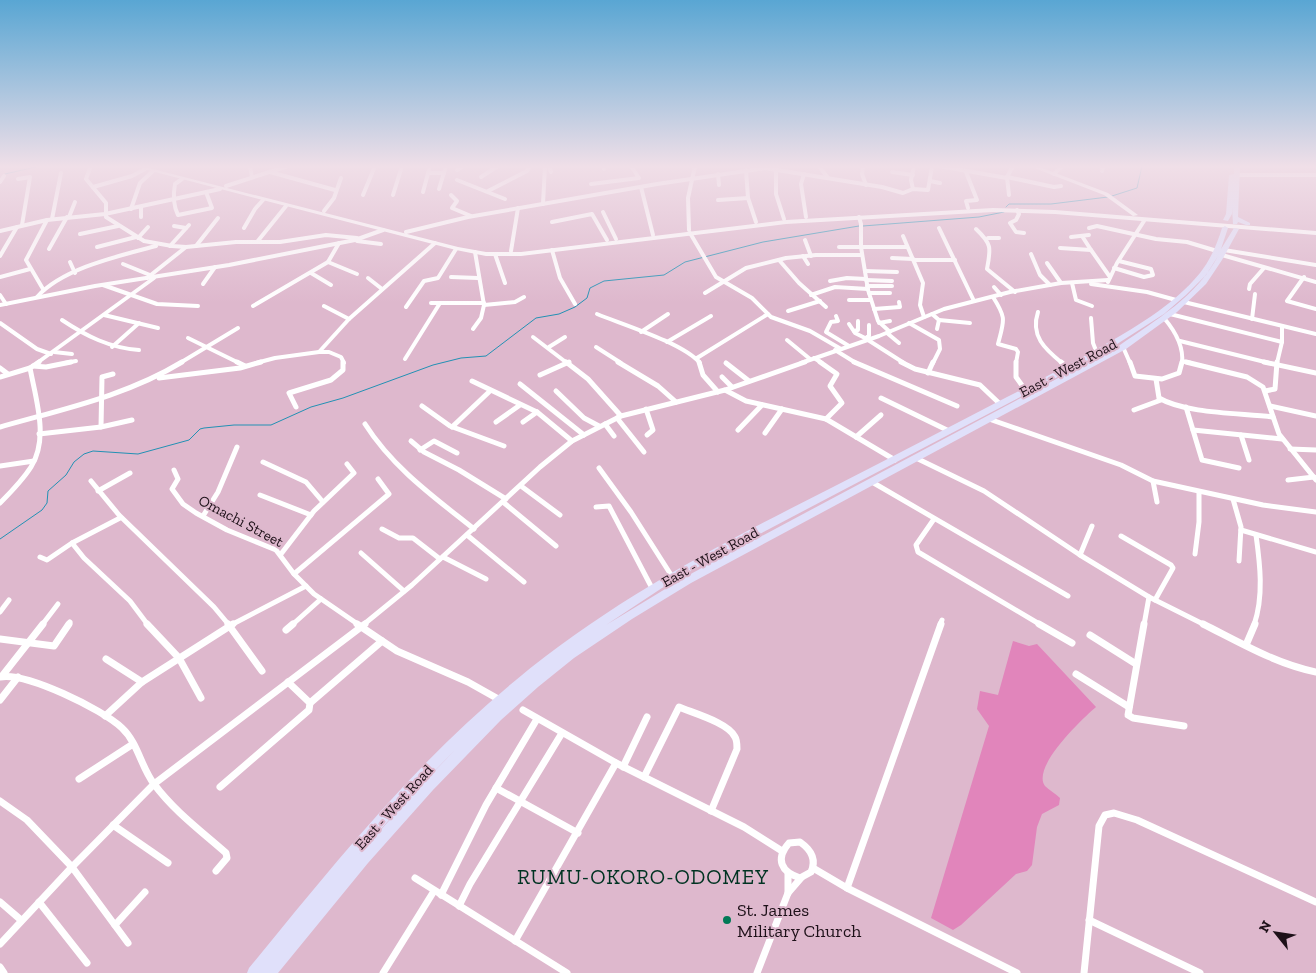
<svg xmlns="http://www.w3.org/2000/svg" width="1316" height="973" viewBox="0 0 1316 973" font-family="'Zilla Slab',serif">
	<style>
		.green { fill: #e185bb }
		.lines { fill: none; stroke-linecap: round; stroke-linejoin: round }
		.stream { stroke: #2291b4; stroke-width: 1 }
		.street-far2 { stroke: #fff; stroke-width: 4 }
		.street-far1 { stroke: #fff; stroke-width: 5 }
		.street { stroke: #fff; stroke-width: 7 }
		.secondary { fill: #fff; fill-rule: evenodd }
		.primary { fill: #e0e0fa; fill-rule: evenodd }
		.poi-dot { fill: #017956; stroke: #deb8cd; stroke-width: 2 }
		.labels { text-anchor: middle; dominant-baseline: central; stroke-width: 4; stroke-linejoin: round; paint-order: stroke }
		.street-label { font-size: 15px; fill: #1d1018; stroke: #deb8cd }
		.near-poi-label { font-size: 18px; fill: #1d1018; stroke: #deb8cd; text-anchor: start }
		.near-quarter-label { font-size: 21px; letter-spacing: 1px; fill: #032; stroke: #deb8cd }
	</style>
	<rect width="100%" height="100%" fill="#deb8cd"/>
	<path class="green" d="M1013 641 1029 646 1037 644 1096 707C1083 718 1031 767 1045 786 1049 790 1056 794 1060 798L1059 805 1042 814 1037 827 1032 865 1027 871 1016 874 961 925 953 930 931 918 989 726 977 709 980 691 998 695Z"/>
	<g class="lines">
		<g class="stream">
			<path d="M5 174 40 166"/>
			<path d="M1112 196 1137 188 1142 166"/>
			<path d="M1006 207 1009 204H1051L1108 197"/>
			<path d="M863 226 979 217 1004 212"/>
			<path d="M0 539 42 510 47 503 48 491 66 475 74 462 84 454 93 451 138 454 189 440 200 429 204 428 234 425H271L311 407 343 398 433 365 461 358 486 356 536 318 559 314 575 307 587 298 590 288 604 281 664 275 685 262 763 242 859 226"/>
		</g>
		<g class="street-far2">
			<path d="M250 166 252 177"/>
			<path d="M549 166 551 172"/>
			<path d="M603 166 604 169"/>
			<path d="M776 166V194L784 219"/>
			<path d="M819 166 828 178"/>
			<path d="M863 166 862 174 866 185"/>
			<path d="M939 166 1007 178"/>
			<path d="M90 168 86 179 106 203V217L144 241 172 246 186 247 236 242H280L326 235 357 238"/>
			<path d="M457 170 463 166"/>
			<path d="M746 170 748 198 756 222"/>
			<path d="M1102 171 1103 166"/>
			<path d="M270 172 335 190"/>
			<path d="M892 172 913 175"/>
			<path d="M966 172 977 200 966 201 968 208"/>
			<path d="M428 173H444"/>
			<path d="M718 174 719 185"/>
			<path d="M804 174 801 184 806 217"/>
			<path d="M1054 174 1062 166"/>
			<path d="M1237 175H1316"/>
			<path d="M481 177 498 166"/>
			<path d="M1007 177 1054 187 1061 186"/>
			<path d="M18 179 30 177 22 225"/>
			<path d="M182 179 175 184C173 195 173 205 178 215L212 208 206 192"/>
			<path d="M457 180 505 199"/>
			<path d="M930 181 940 183"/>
			<path d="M0 182 4 176"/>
			<path d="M591 184 639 178 631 166"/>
			<path d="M226 186 288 166"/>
			<path d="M93 187 132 176 145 169"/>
			<path d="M641 187 653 235"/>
			<path d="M439 189 446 166"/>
			<path d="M913 189 911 180 914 166"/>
			<path d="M488 191 527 171 530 166"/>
			<path d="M423 192 430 166"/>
			<path d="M363 195 375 166"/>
			<path d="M393 195 402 166"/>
			<path d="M451 195 457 201 452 208 471 216"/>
			<path d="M1009 195 1007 177 1013 166"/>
			<path d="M718 200 748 198"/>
			<path d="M543 204 545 166"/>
			<path d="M141 207V217"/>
			<path d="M131 209 140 183 153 171"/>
			<path d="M1017 210 1019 214 1016 220 1010 223 1016 232 1024 233"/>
			<path d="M324 211 334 198 341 178"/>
			<path d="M603 212 616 239"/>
			<path d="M69 217 75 202"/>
			<path d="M859 217 861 224V247L868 290 878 321 890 332"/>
			<path d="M52 219 61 173"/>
			<path d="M552 222 592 214 607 240"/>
			<path d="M174 226 186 228"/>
			<path d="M244 228 255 209 263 200"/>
			<path d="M939 228 974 301"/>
			<path d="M1089 228 1097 226 1156 239 1187 242 1217 251"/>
			<path d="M976 229C992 244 991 248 987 269L1015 292"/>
			<path d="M689 230 688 198 695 166"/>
			<path d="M0 231 47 220 105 214 220 189"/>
			<path d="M406 232 468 217 657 184 765 168 882 187 903 193 913 189 928 190 932 166"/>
			<path d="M690 233 716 277 752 298 771 317 810 331 841 349"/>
			<path d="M80 234 118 226"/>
			<path d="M903 236 923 283 920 305 924 317"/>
			<path d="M1082 236 1091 250"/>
			<path d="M1071 237 1089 235"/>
			<path d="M138 238 148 227"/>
			<path d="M988 238H999"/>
			<path d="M805 240 811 256"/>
			<path d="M357 241 381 244"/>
			<path d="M257 242 286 206"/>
			<path d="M170 246 189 225"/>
			<path d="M196 246 218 218"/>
			<path d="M97 247 136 237"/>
			<path d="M839 247H907"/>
			<path d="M1060 248 1091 250 1110 277"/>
			<path d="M49 249 67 217"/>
			<path d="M552 250 560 278 575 304"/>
			<path d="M1224 250 1316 265"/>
			<path d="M511 251 518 208"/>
			<path d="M495 254 505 283"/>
			<path d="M1031 254 1040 275 1050 285"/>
			<path d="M1222 255 1316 282"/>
			<path d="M0 256 17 227"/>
			<path d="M803 256 808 264"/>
			<path d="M892 258 913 259"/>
			<path d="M779 260 799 283 826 307"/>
			<path d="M914 260H955"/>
			<path d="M70 262 75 273"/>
			<path d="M328 262 357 274"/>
			<path d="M1047 263 1061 283"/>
			<path d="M123 264 150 275"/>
			<path d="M1114 268 1144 277 1153 275 1151 269 1119 261"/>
			<path d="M865 271 897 272"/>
			<path d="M311 273 331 285"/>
			<path d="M0 277 30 269"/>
			<path d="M451 277 478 278"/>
			<path d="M1304 277 1287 301 1316 309"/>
			<path d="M147 278 186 247"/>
			<path d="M368 278 382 289"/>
			<path d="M866 280 892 281"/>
			<path d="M830 281 847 278 866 279"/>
			<path d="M1108 282 1117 263 1144 221"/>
			<path d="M1072 283 1076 300 1092 306"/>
			<path d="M203 284 215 267"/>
			<path d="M1091 284 1147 292 1176 300"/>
			<path d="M103 285 157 304 198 306"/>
			<path d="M867 286H892"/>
			<path d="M994 287 1001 295"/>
			<path d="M43 289 26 260 47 220"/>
			<path d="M1249 289 1250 284 1264 268"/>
			<path d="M705 293 746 268 786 258 816 255H862"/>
			<path d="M869 293H890"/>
			<path d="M0 295 6 304"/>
			<path d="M811 295 835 287 868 289"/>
			<path d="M37 297C63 268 119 256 156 246"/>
			<path d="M993 297C1007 319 1004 320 998 344L1016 349 1018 352 1016 363"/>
			<path d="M849 300H871"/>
			<path d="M1184 302 1316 334"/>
			<path d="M431 303H484"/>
			<path d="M0 305 95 286 229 265 355 240 383 230"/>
			<path d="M484 305 515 302 524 297"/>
			<path d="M253 306 328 262 339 243"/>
			<path d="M324 306 349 319 435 243"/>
			<path d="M406 307 424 281 438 278 456 249"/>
			<path d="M874 309 900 307 899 302"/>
			<path d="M788 311 820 301"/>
			<path d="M1038 312C1030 336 1045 349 1062 363"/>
			<path d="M597 314C624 325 683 343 700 363"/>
			<path d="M932 314 939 320 937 329"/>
			<path d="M1170 314 1282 342"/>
			<path d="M104 315 158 328"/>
			<path d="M836 316 838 321 831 322 826 332 849 346"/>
			<path d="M1091 318 1093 343 1097 353"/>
			<path d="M1164 318C1175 331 1184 346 1182 363"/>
			<path d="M1252 319 1255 294"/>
			<path d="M62 320C86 336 110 348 139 350"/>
			<path d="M939 320 970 323"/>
			<path d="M0 323 37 349 51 354"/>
			<path d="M879 323 890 321"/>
			<path d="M909 323 939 340 940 349 933 363"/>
			<path d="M849 324 855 333 869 340"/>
			<path d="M473 329 481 318 484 305 475 252"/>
			<path d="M854 331 858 330V321"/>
			<path d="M641 332 668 314"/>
			<path d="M887 333 899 343"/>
			<path d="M533 337 567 363"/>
			<path d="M867 337 869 336V325"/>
			<path d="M188 338 239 363"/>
			<path d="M787 340 810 359"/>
			<path d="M868 340 904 363"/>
			<path d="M1180 341 1269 363"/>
			<path d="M667 342 711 316"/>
			<path d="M112 347 139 323"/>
			<path d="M549 347 565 337"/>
			<path d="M596 347 621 363"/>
			<path d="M1123 347 1130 363"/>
			<path d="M835 350 856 363"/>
			<path d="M54 352 72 354"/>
			<path d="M697 358 768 314"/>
			<path d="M814 358 822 363"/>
			<path d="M405 359 440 303"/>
			<path d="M1182 361 1191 363"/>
			<path d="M37 363 154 278"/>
			<path d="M65 363 76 361"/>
			<path d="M180 363 238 328"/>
			<path d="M256 363 275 358 319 352"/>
			<path d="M344 363 341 357 329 352H319L349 319"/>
			<path d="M566 363 569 362"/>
			<path d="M801 363 879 336 944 309 1010 292 1061 283 1108 280"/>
			<path d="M1277 363 1282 342V326"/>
		</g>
		<g class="street-far1">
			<path d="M237 362 245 366"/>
			<path d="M566 362 588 379 621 416"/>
			<path d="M618 362 658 386 676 402"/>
			<path d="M699 362 703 375 718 392"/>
			<path d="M820 362 837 374 830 386 842 403 826 419"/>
			<path d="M854 362 957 406"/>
			<path d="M901 362 915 369 980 385 1000 404"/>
			<path d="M1016 362V377L1026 391"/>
			<path d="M1061 362 1068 368"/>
			<path d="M1130 362 1135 376 1162 379 1179 373 1182 362"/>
			<path d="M1186 362 1247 377 1263 387 1279 434 1316 480"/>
			<path d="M1264 362 1316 373"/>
			<path d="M726 363 749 381"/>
			<path d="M33 366 46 367 71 362"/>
			<path d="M0 368 8 374"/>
			<path d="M928 373 933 362"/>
			<path d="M540 375 569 362"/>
			<path d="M0 377 30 368 39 362"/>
			<path d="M722 377 732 387"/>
			<path d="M159 378 240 368 261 362"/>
			<path d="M1156 379 1159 398C1186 414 1241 413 1273 417"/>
			<path d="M472 381 537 412 572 441"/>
			<path d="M520 384 584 435"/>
			<path d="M725 390 746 401 826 419 895 460"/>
			<path d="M556 391 584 418 599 426"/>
			<path d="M1265 391 1275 389 1277 362"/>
			<path d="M881 398 949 431"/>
			<path d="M422 406 450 426 504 446"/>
			<path d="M1270 406 1316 416"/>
			<path d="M296 407 289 393 331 380 343 370V362"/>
			<path d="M1186 407 1202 460 1239 468"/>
			<path d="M646 409 653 430 647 435"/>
			<path d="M1134 410 1161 400"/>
			<path d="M617 418 644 452"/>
			<path d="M989 419 1121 465 1153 481 1263 505 1316 512"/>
			<path d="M496 422 520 405"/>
			<path d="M523 422 537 412"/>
			<path d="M365 424C393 468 434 497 474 529"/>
			<path d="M605 424 614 436"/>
			<path d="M0 427C63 409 126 396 182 362"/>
			<path d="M101 427 102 377 113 374"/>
			<path d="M452 427 490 391"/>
			<path d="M738 430 762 405"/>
			<path d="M1193 430 1282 439"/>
			<path d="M765 433 782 409"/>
			<path d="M39 434 101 427 132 420"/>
			<path d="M1241 435 1249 460"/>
			<path d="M856 437 881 415"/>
			<path d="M411 441 424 452 459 470 506 499"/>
			<path d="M1290 449 1316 450"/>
			<path d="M420 450 434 441 457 453"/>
			<path d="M916 458 984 491 1080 555 1149 597 1205 625"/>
			<path d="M263 462 306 482 323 502"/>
			<path d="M0 466 34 461"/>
			<path d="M599 468 631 512 673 578"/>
			<path d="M174 470 178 479 172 489 183 504 196 513 227 530 276 550 294 574 314 594 359 625"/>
			<path d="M1288 480 1314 477"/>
			<path d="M91 481 119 515 214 607 229 625"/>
			<path d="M1153 481 1157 502"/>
			<path d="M872 482 1068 596"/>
			<path d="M521 486 560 515"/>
			<path d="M98 491 130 473"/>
			<path d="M260 495 311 515"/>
			<path d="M1233 499 1241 527 1239 561"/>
			<path d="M503 502 556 546"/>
			<path d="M0 503C11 492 22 481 31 467 49 438 36 400 30 368"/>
			<path d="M596 507 609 506 653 590"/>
			<path d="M203 516 218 492 237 447"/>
			<path d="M934 519 916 545 918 552 1041 625"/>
			<path d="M382 529 399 538H413L440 559"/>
			<path d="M1241 530 1316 552"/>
			<path d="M467 535 524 582"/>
			<path d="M1121 536 1171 565 1173 568 1155 600"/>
			<path d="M72 543 84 558 130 601 148 625"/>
			<path d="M361 553 404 591"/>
			<path d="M281 554 314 511 354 473 347 464"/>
			<path d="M1195 554 1199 522V492"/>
			<path d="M1080 555 1092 526"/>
			<path d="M40 557 47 560 72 543 120 518"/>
			<path d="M443 557 486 579"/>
			<path d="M294 574 389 494 378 479"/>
			<path d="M0 612 9 600"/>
			<path d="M42 625 58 604"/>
			<path d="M68 625 70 622"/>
			<path d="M231 625 306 586"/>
			<path d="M292 625 321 599"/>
			<path d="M363 625 412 585 540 467 572 441 621 416 725 390 805 362"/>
			<path d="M940 625 942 620"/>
			<path d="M1144 625 1149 597"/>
			<path d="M1254 625C1264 596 1260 564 1256 535"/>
		</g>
		<g class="street">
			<path d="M147 624 179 658 201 698"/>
			<path d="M228 624 262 671"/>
			<path d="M357 624 397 651 468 682 500 700"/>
			<path d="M1039 624 1072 643"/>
			<path d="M1144 624 1128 715 1133 718 1184 726"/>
			<path d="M1203 624C1239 642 1276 664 1316 672"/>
			<path d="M286 630 293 624"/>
			<path d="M1090 635 1136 664"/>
			<path d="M0 639 54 646 69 624"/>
			<path d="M1246 645 1255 624"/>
			<path d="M106 659 142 682"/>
			<path d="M1076 674 1129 707"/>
			<path d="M2 676 43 624"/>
			<path d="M0 677C26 672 102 709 122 728 138 743 141 767 154 784 174 811 201 831 226 853L227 858 216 871"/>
			<path d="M0 700 18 677"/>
			<path d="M310 703 382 641"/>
			<path d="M523 710 618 764 744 827 782 851"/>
			<path d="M105 716 142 682 233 624"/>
			<path d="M623 767 647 717"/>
			<path d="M644 777 679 707C693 713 729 723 735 737 737 740 737 745 737 749L711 811"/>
			<path d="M79 779 133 744"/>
			<path d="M220 787 309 710 310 703 288 682"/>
			<path d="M496 788 578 833"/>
			<path d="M0 801 27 820 72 867 128 943"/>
			<path d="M113 825 168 863"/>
			<path d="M800 842C810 849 817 859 811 872L800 878C781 872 775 859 789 843Z"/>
			<path d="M813 868 847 888 1017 973"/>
			<path d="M788 874V893"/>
			<path d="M415 878 567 973"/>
			<path d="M847 888 941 624"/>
			<path d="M441 895 486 805 537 719"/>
			<path d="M0 902 21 920"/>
			<path d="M39 902 87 963"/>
			<path d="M459 906 470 884 562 733"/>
			<path d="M1089 920 1200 973"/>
			<path d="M115 925 145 892"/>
			<path d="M515 941 616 763"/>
			<path d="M0 944 72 867 154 784 365 624"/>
			<path d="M0 967 4 973"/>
			<path d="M383 973 434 891"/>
			<path d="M757 973 788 893 801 878"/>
			<path d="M1084 973 1099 826 1105 815 1114 813 1137 820 1316 902"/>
		</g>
		<g class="secondary">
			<path d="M132 166H141L458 247 486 252H521L786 220 993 208 1055 210 1316 231V235L1055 214 993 212 786 224 521 256H486L456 250Z"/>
			<path d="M1029 166H1037L1108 193 1138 215 1133 216 1104 195Z"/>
		</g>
		<g class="primary">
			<path d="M1234 166H1240L1238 217 1250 223V225H1246L1238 222 1237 224H1233L1232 208V214L1228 221 1223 220 1226 214 1229 175 1234 174Z"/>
			<path d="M1225 226 1228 228 1221 249 1234 228 1239 229 1222 260 1206 284 1177 312 1126 349 691 583 632 619 574 658 538 687 501 720 433 790 368 863 278 973H247L249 968C332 867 414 763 516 680 612 600 724 542 835 486 893 456 950 427 1007 397 1037 382 1066 366 1095 350 1133 329 1173 306 1200 273 1211 259 1217 244 1222 228ZM1218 256C1197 296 1156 320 1120 345L685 577 606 625 662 588 712 559 1043 385 1114 346 1164 314 1186 295 1206 275ZM455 750 424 782 359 854C390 818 422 783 455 750Z"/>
		</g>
	</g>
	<linearGradient id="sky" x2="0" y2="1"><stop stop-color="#59a6d3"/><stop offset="0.55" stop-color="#f0dfe8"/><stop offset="1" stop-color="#f0dfe8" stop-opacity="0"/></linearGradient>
	<rect width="1316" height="303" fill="url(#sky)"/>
	<circle class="poi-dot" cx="727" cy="920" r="5"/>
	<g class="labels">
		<g class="street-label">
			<text transform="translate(1068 368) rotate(-28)">East - West Road</text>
			<text transform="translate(241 521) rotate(28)">Omachi Street</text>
			<text transform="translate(710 557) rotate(-29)">East - West Road</text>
			<text transform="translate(394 807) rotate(-48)">East - West Road</text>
		</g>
		<g class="near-poi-label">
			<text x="737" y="910">St. James<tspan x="737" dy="21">Military Church</tspan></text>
		</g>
		<g class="near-quarter-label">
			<text x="643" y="876">RUMU-OKORO-ODOMEY</text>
		</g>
	</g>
	<g transform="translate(1276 933) rotate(300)" stroke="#deb8cd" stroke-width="4" paint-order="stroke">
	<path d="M0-4L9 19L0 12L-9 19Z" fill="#1d1018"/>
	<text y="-8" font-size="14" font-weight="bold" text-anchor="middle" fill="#1d1018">N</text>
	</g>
</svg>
